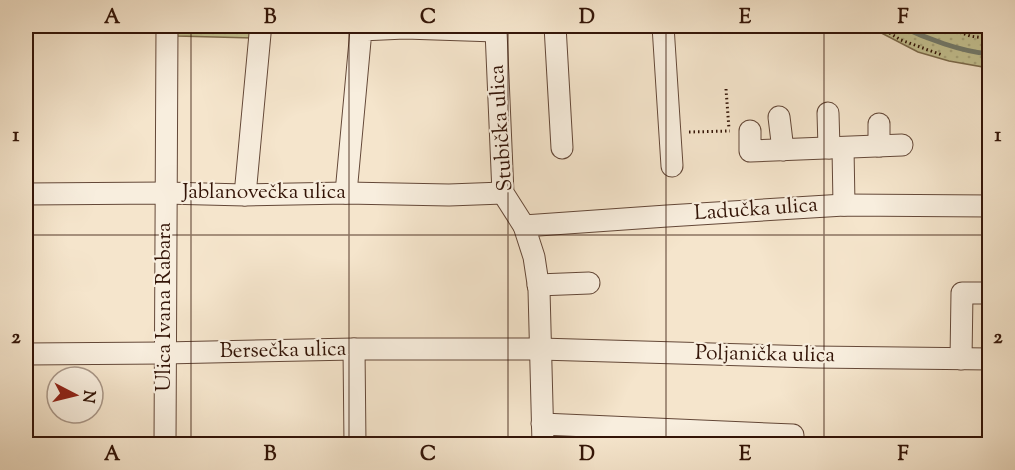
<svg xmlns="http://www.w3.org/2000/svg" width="1015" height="470" viewBox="0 0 1015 470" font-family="'Sorts Mill Goudy',serif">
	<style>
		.grass { fill: url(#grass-dots); stroke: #7c6b4c; stroke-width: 1.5 }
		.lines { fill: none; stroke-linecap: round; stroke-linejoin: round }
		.stream { stroke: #737b6d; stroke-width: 5 }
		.minor-casing { stroke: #644838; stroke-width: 23 }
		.path { stroke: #331407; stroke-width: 3; stroke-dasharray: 1.5 3; stroke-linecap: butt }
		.minor { stroke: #f8eede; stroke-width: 21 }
		.grid { fill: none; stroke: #331407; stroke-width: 1.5; stroke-opacity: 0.55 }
		.labels { text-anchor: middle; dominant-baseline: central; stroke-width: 4.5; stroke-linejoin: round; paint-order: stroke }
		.street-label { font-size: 21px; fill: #331407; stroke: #f8eede }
		.neatline { fill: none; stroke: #331407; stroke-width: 2 }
		.grid-label { font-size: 20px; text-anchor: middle; font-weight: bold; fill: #331407 }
	</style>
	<defs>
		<pattern id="grass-dots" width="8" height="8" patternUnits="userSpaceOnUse" patternTransform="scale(1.5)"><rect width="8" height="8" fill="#c4c292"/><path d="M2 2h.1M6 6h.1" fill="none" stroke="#a9a67c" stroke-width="1.8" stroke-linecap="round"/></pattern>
	</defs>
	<rect width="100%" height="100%" fill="#f5e5cc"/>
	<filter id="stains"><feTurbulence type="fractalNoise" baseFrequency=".00333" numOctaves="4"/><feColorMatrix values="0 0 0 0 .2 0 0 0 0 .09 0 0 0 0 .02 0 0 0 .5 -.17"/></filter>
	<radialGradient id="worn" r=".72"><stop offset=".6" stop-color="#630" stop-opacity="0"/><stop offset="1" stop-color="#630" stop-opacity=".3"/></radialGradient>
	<g class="grass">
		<path d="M175 26H246L253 32V38L177 36Z"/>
		<path d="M868 26H989V68L949 61 918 52Z"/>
	</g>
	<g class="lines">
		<path class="stream" d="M900 26C925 38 962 52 990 54"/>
		<g class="minor-casing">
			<g id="minor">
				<path d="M499 26 496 31 503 193 524 226 534 257 539 290 543 444"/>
				<path d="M555 26 562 148"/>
				<path d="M663 26 672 166"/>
				<path d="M828 113 829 148"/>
				<path d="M779 117 783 150"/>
				<path d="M879 124V146"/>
				<path d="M750 131V151L902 145"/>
				<path d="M843 148 844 205"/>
				<path d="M346 193 361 30 405 28 496 31"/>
				<path d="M26 194 165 193 245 195 346 193 449 195 503 193"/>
				<path d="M245 195 260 34"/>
				<path d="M524 226 667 216 844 205 990 206"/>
				<path d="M538 285 589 283"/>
				<path d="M354 349 355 444"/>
				<path d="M26 354 164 353 354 349H540L813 357 990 359"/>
				<path d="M961 359 962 293H990"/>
				<path d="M542 424 793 435"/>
				<path d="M165 444 167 26H165"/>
			</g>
		</g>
		<g class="path">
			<path d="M878 26 901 40 942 55"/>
			<path d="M943 26 970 36 990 39"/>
			<path d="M726 89 729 129"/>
			<path d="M689 132 730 131"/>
			<path d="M989 379 988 417H990"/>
		</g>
		<use href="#minor" class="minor"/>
	</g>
	<path class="grid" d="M191 26V444M349 26V444M508 26V444M666 26V444M824 26V444M26 235H990"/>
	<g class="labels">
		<g class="street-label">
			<text transform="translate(502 128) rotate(-94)">Stubička ulica</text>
			<text x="264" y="193">Jablanovečka ulica</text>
			<text transform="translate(756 210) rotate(-4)">Ladučka ulica</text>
			<text transform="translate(165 307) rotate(-90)">Ulica Ivana Rabara</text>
			<text transform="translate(283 351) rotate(-1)">Bersečka ulica</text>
			<text transform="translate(765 355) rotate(1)">Poljanička ulica</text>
		</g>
	</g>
	<rect width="1015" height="470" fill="none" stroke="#f5e5cc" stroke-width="66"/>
	<g transform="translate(75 395) rotate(97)"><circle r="28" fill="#f8eede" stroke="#a99788" stroke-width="1.5"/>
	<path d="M0-4.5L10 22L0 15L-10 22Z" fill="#8f2418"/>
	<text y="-9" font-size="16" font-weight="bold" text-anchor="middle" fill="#331407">N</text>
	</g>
	<rect x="33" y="33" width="949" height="404" class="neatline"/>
	<g class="grid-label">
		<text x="112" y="23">A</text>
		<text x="270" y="23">B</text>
		<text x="428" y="23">C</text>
		<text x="587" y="23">D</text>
		<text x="745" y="23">E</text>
		<text x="903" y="23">F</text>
		<text x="16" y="141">1</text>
		<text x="998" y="141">1</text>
		<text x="16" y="343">2</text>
		<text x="998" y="343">2</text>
		<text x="112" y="460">A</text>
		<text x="270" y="460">B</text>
		<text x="428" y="460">C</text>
		<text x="587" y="460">D</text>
		<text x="745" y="460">E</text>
		<text x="903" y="460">F</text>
	</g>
	<rect width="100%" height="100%" filter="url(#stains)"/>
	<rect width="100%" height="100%" fill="url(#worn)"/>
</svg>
